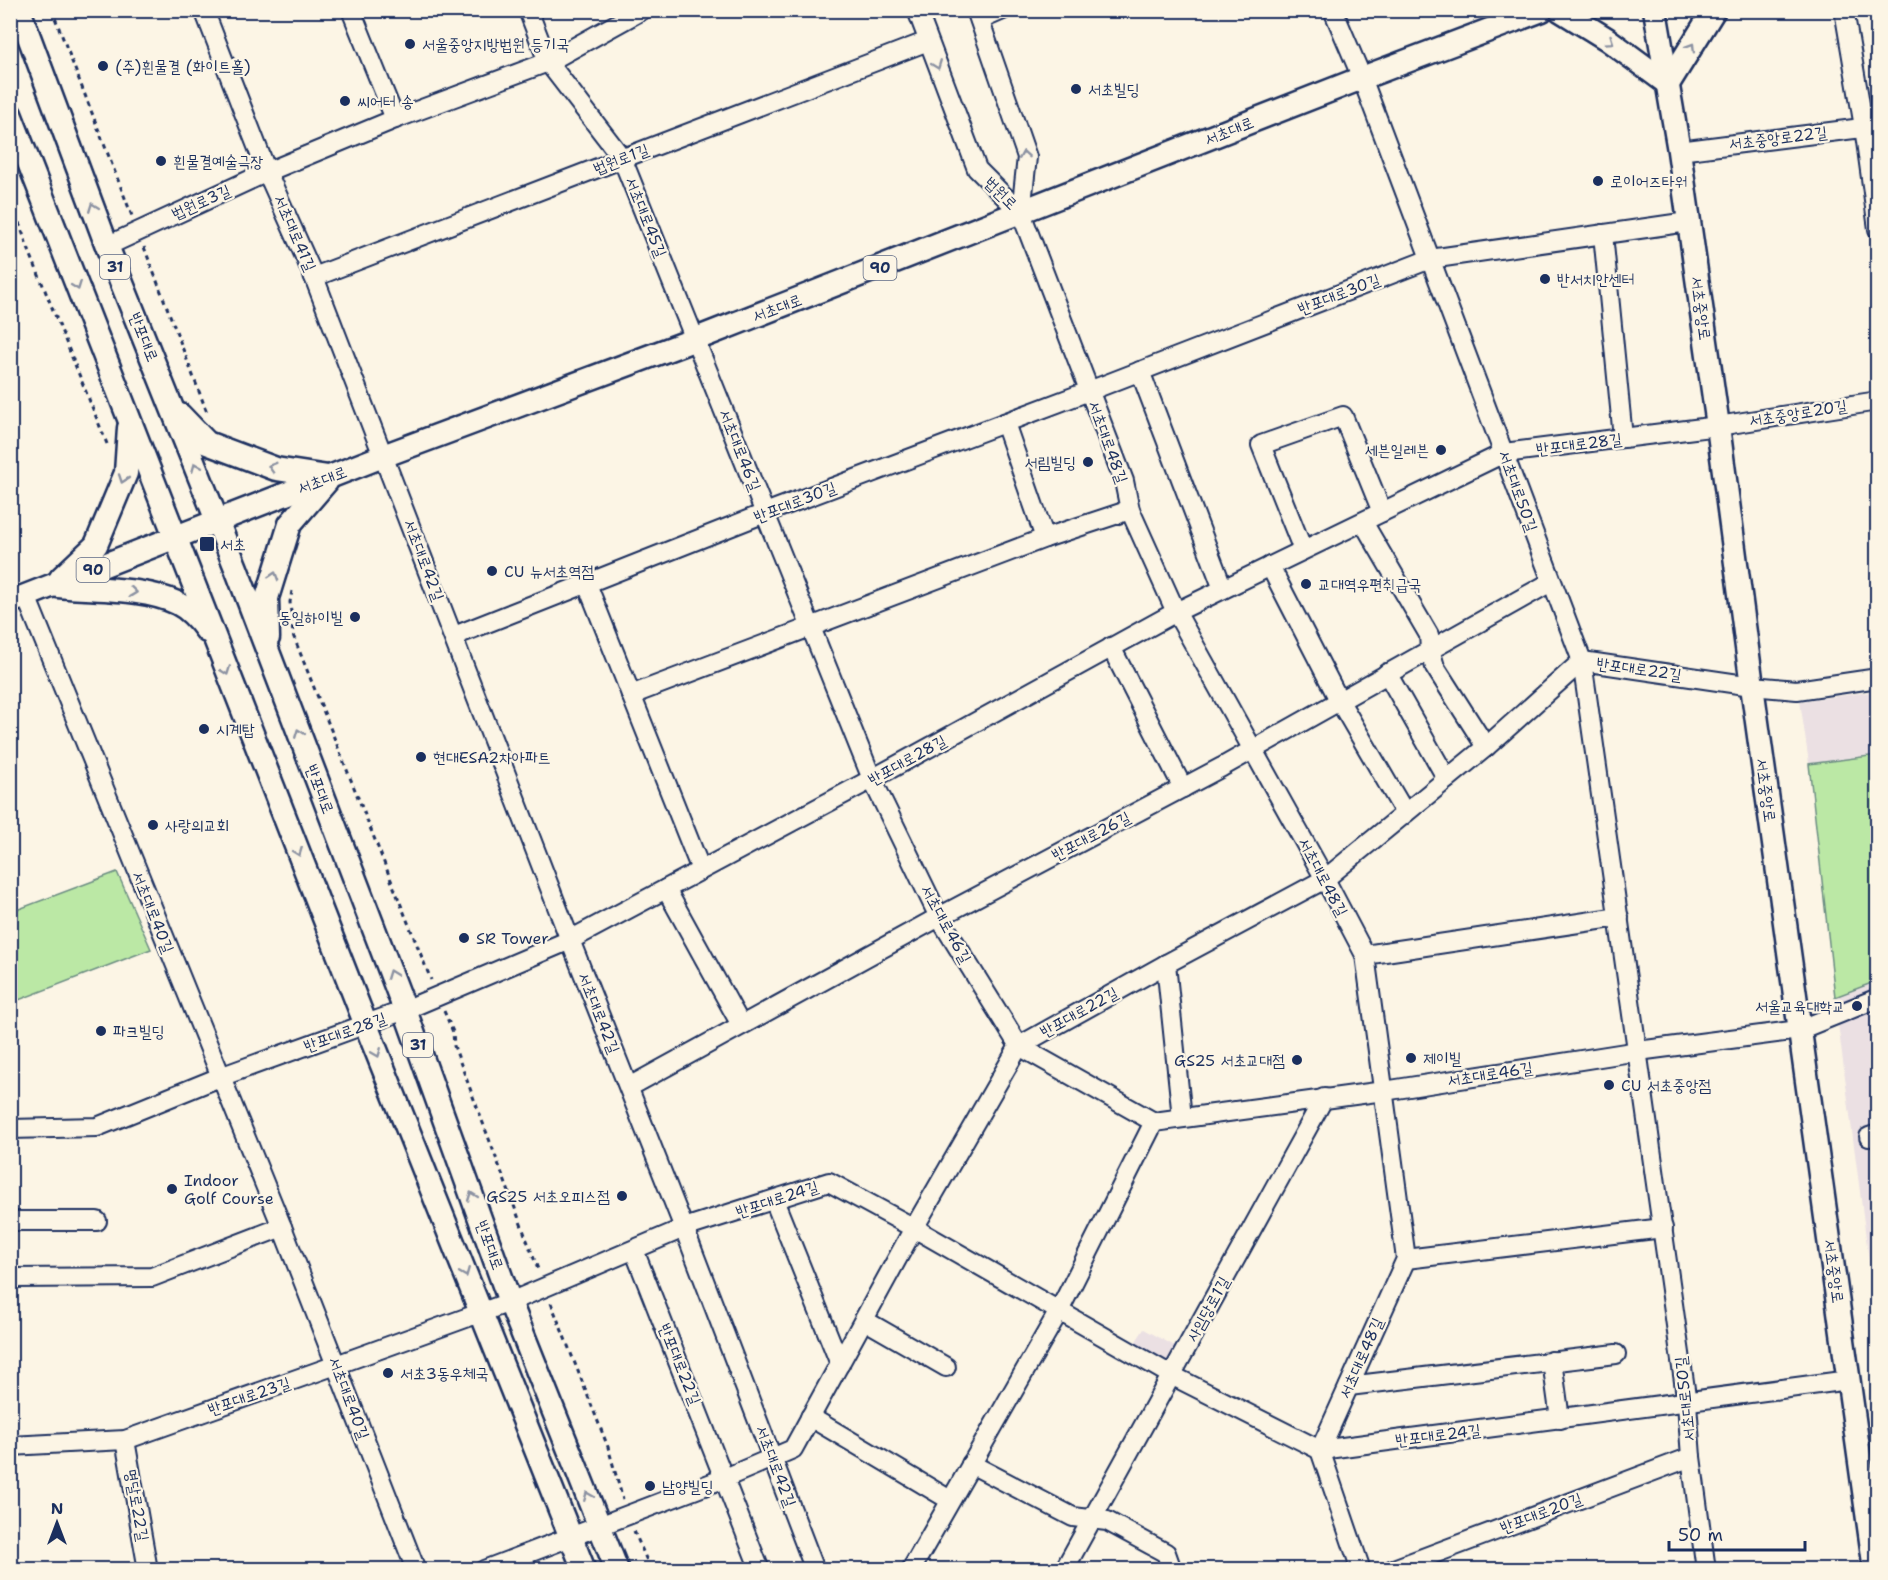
<svg xmlns="http://www.w3.org/2000/svg" width="1888" height="1580" viewBox="0 0 1888 1580" font-family="'Shantell Sans','Poor Story',sans-serif">
	<style>
		.built { fill: #ebe0e3 }
		.green { fill: #bbe8a5; stroke: #6b8c82; stroke-width: 1.5 }
		.lines { fill: none; stroke-linecap: round; stroke-linejoin: round }
		.minor-casing { stroke: #1b2f5e; stroke-width: 22 }
		.major-casing { stroke: #1b2f5e; stroke-width: 27 }
		.path { stroke: #1b2f5e; stroke-width: 3; stroke-dasharray: 4.5 4.5; stroke-linecap: butt }
		.minor { stroke: #fcf5e5; stroke-width: 18 }
		.major { stroke: #fcf5e5; stroke-width: 22 }
		.oneway { stroke: #8c92a2 }
		.poi-dot { fill: #1b2f5e; stroke: #fcf5e5; stroke-width: 2 }
		.labels { text-anchor: middle; dominant-baseline: central; stroke-width: 4.5; stroke-linejoin: round; paint-order: stroke }
		.shield { fill: #fcf5e5; stroke: #5e6a86; stroke-width: 1.5 }
		.shield-label { font-size: 15px; font-weight: bold; fill: #1b2f5e }
		.poi-label { font-size: 16px; fill: #1b2f5e; stroke: #fcf5e5; text-anchor: start }
		.street-label { font-size: 16px; fill: #1b2f5e; stroke: #fcf5e5 }
	</style>
	<rect width="100%" height="100%" fill="#fcf5e5"/>
	<filter id="ink" filterUnits="userSpaceOnUse"><feTurbulence type="fractalNoise" baseFrequency=".0167" numOctaves="2"/><feDisplacementMap in="SourceGraphic" scale="12" xChannelSelector="R" yChannelSelector="G"/><feConvolveMatrix kernelMatrix="1 2 1 2 8 2 1 2 1" color-interpolation-filters="sRGB"/></filter>
	<g filter="url(#ink)">
		<g class="built">
			<path d="M1877 691V1322L1837 1016 1811 777 1800 701Z"/>
			<path d="M1144 1329 1180 1349 1173 1366 1134 1344Z"/>
		</g>
		<g class="green">
			<path d="M1877 755V981L1835 997 1809 764Z"/>
			<path d="M117 872 151 949 11 1003V912Z"/>
		</g>
		<g class="lines">
			<g class="minor-casing">
				<g id="minor">
					<path d="M204 10 267 172 314 277 570 940 684 1228 815 1570"/>
					<path d="M351 10 395 119"/>
					<path d="M528 10 548 62 622 158 872 779 939 917 1019 1046 1154 1122 1384 1091 1638 1051 1799 1030 1878 998"/>
					<path d="M917 10 977 169 1021 213 1124 481 1130 510 1176 612 1325 879 1365 955 1406 1259 1320 1450 1361 1570"/>
					<path d="M976 10 1027 157 1021 213"/>
					<path d="M1333 10 1362 78 1582 661 1687 1403 1691 1457 1706 1570"/>
					<path d="M1844 10 1864 127 1878 229"/>
					<path d="M980 20 1003 10"/>
					<path d="M1679 151 1878 126"/>
					<path d="M1603 234 1623 438"/>
					<path d="M107 246 267 172 395 119 548 62 642 10"/>
					<path d="M314 277 928 41"/>
					<path d="M1140 371 1223 589"/>
					<path d="M1005 423 1045 538"/>
					<path d="M1363 522 1429 635 1430 649 1435 667 1486 747"/>
					<path d="M1303 550 1261 445 1343 416 1382 512"/>
					<path d="M1270 566 1339 700 1405 813"/>
					<path d="M587 584 701 870"/>
					<path d="M26 596 282 1227 416 1570"/>
					<path d="M454 636 765 513 1089 391 1430 259 1688 222"/>
					<path d="M1111 647 1183 788"/>
					<path d="M1387 673 1447 779"/>
					<path d="M631 695 1045 538 1130 510"/>
					<path d="M666 889 741 1025"/>
					<path d="M1365 955 1619 917"/>
					<path d="M1166 964 1182 1118"/>
					<path d="M629 1087 939 917 1222 767 1551 582"/>
					<path d="M10 1129 97 1127 220 1077 405 1010 570 940 872 779 1176 612 1504 453 1718 426 1878 401"/>
					<path d="M1869 1137 1878 1134"/>
					<path d="M774 1200 840 1364"/>
					<path d="M10 1221H97"/>
					<path d="M634 1250 760 1570"/>
					<path d="M1406 1259 1663 1228"/>
					<path d="M10 1278 152 1277 282 1227"/>
					<path d="M864 1320 946 1367"/>
					<path d="M1552 1361 1560 1419"/>
					<path d="M1349 1386 1616 1354"/>
					<path d="M810 1417 950 1500"/>
					<path d="M125 1440 148 1570"/>
					<path d="M10 1446 125 1440 336 1365 510 1302 684 1228 829 1182 914 1228 1171 1375 1320 1450 1849 1380"/>
					<path d="M971 1464 1073 1517 1107 1521 1166 1553 1172 1570"/>
					<path d="M484 1570 725 1478 793 1449 914 1228 1019 1046 1166 964 1325 879 1486 747 1582 661 1752 686 1797 690 1878 678"/>
					<path d="M911 1570 1059 1311 1154 1122"/>
					<path d="M1064 1570 1324 1098"/>
					<path d="M1391 1570 1691 1457"/>
				</g>
			</g>
			<g class="major-casing">
				<g id="major">
					<path d="M19 10 107 246 236 568 405 1010 510 1302 617 1570"/>
					<path d="M1560 10 1607 39 1668 84"/>
					<path d="M1655 10 1679 151 1718 426 1752 686 1875 1570"/>
					<path d="M1668 84 1714 10"/>
					<path d="M10 114 366 1025 584 1570"/>
					<path d="M180 415 207 443 276 469 328 477"/>
					<path d="M61 578 96 545 126 473 129 428"/>
					<path d="M58 586C96 590 143 587 177 603 189 609 199 620 207 631"/>
					<path d="M10 602 383 456 696 339 1362 78 1542 10"/>
					<path d="M268 638 267 598 290 524 327 481"/>
				</g>
			</g>
			<g class="path">
				<path d="M52 10 132 216"/>
				<path d="M1675 14 1683 10"/>
				<path d="M10 197 28 248 107 444"/>
				<path d="M144 247 208 415"/>
				<path d="M292 591 290 602 293 635 431 980"/>
				<path d="M444 1011 453 1032 454 1046 539 1272"/>
				<path d="M551 1303 608 1447 623 1500"/>
				<path d="M634 1531 651 1570"/>
			</g>
			<use href="#minor" class="minor"/>
			<use href="#major" class="major"/>
		</g>
		<defs><path id="oneway-chevron" d="M-2-3.5L2.5 0L-2 3.5" fill="none" stroke-width="1.6" stroke-linecap="round" stroke-linejoin="round" transform="scale(1.5)"/></defs>
		<g class="oneway">
			<use href="#oneway-chevron" transform="translate(1610 41) rotate(35)"/>
			<use href="#oneway-chevron" transform="translate(1691 47) rotate(-58)"/>
			<use href="#oneway-chevron" transform="translate(937 65) rotate(69)"/>
			<use href="#oneway-chevron" transform="translate(1024 155) rotate(-99)"/>
			<use href="#oneway-chevron" transform="translate(93 207) rotate(-111)"/>
			<use href="#oneway-chevron" transform="translate(77 286) rotate(69)"/>
			<use href="#oneway-chevron" transform="translate(196 467) rotate(-112)"/>
			<use href="#oneway-chevron" transform="translate(272 467) rotate(-163)"/>
			<use href="#oneway-chevron" transform="translate(123 479) rotate(109)"/>
			<use href="#oneway-chevron" transform="translate(274 576) rotate(-73)"/>
			<use href="#oneway-chevron" transform="translate(133 592) rotate(7)"/>
			<use href="#oneway-chevron" transform="translate(226 671) rotate(69)"/>
			<use href="#oneway-chevron" transform="translate(299 733) rotate(-111)"/>
			<use href="#oneway-chevron" transform="translate(298 852) rotate(69)"/>
			<use href="#oneway-chevron" transform="translate(391 974) rotate(-111)"/>
			<use href="#oneway-chevron" transform="translate(377 1053) rotate(68)"/>
			<use href="#oneway-chevron" transform="translate(472 1196) rotate(-110)"/>
			<use href="#oneway-chevron" transform="translate(465 1273) rotate(68)"/>
			<use href="#oneway-chevron" transform="translate(588 1496) rotate(-112)"/>
		</g>
	</g>
	<g class="poi-dot">
		<circle cx="410" cy="44" r="6"/>
		<circle cx="103" cy="66" r="6"/>
		<circle cx="1076" cy="89" r="6"/>
		<circle cx="345" cy="101" r="6"/>
		<circle cx="161" cy="161" r="6"/>
		<circle cx="1598" cy="181" r="6"/>
		<circle cx="1545" cy="279" r="6"/>
		<circle cx="1441" cy="450" r="6"/>
		<circle cx="1088" cy="462" r="6"/>
		<rect x="199" y="536" width="16" height="16" rx="3"/>
		<circle cx="492" cy="571" r="6"/>
		<circle cx="1306" cy="584" r="6"/>
		<circle cx="355" cy="617" r="6"/>
		<circle cx="204" cy="729" r="6"/>
		<circle cx="421" cy="757" r="6"/>
		<circle cx="153" cy="825" r="6"/>
		<circle cx="464" cy="938" r="6"/>
		<circle cx="1857" cy="1006" r="6"/>
		<circle cx="101" cy="1031" r="6"/>
		<circle cx="1411" cy="1058" r="6"/>
		<circle cx="1297" cy="1060" r="6"/>
		<circle cx="1609" cy="1085" r="6"/>
		<circle cx="172" cy="1189" r="6"/>
		<circle cx="622" cy="1196" r="6"/>
		<circle cx="388" cy="1373" r="6"/>
		<circle cx="650" cy="1486" r="6"/>
	</g>
	<g class="labels">
		<g class="shield">
			<rect x="100" y="255" width="30" height="24" rx="4.5"/>
			<rect x="863.5" y="256" width="33" height="24" rx="4.5"/>
			<rect x="76.5" y="558" width="33" height="24" rx="4.5"/>
			<rect x="403" y="1033" width="30" height="24" rx="4.5"/>
		</g>
		<g class="shield-label">
			<text x="115" y="267">31</text>
			<text x="880" y="268">90</text>
			<text x="93" y="570">90</text>
			<text x="418" y="1045">31</text>
		</g>
		<g class="poi-label">
			<text x="422" y="44">서울중앙지방법원 등기국</text>
			<text x="115" y="66">(주)흰물결 (화이트홀)</text>
			<text x="1088" y="89">서초빌딩</text>
			<text x="357" y="101">씨어터 송</text>
			<text x="173" y="161">흰물결예술극장</text>
			<text x="1610" y="181">로이어즈타워</text>
			<text x="1557" y="279">반서치안센터</text>
			<text x="1429" y="450" text-anchor="end">세븐일레븐</text>
			<text x="1076" y="462" text-anchor="end">서림빌딩</text>
			<text x="220" y="544">서초</text>
			<text x="504" y="571">CU 뉴서초역점</text>
			<text x="1318" y="584">교대역우편취급국</text>
			<text x="343" y="617" text-anchor="end">동일하이빌</text>
			<text x="216" y="729">시계탑</text>
			<text x="433" y="757">현대ESA2차아파트</text>
			<text x="165" y="825">사랑의교회</text>
			<text x="476" y="938">SR Tower</text>
			<text x="1845" y="1006" text-anchor="end">서울교육대학교</text>
			<text x="113" y="1031">파크빌딩</text>
			<text x="1423" y="1058">제이빌</text>
			<text x="1285" y="1060" text-anchor="end">GS25 서초교대점</text>
			<text x="1621" y="1085">CU 서초중앙점</text>
			<text x="184" y="1180">Indoor<tspan x="184" dy="18">Golf Course</tspan></text>
			<text x="610" y="1196" text-anchor="end">GS25 서초오피스점</text>
			<text x="400" y="1373">서초3동우체국</text>
			<text x="662" y="1486">남양빌딩</text>
		</g>
		<g class="street-label">
			<text transform="translate(1229 131) rotate(-22)">서초대로</text>
			<text transform="translate(1778 138) rotate(-7)">서초중앙로22길</text>
			<text transform="translate(621 159) rotate(-21)">법원로1길</text>
			<text transform="translate(1001 193) rotate(45)">법원로</text>
			<text transform="translate(201 202) rotate(-24)">법원로3길</text>
			<text transform="translate(646 217) rotate(68)">서초대로45길</text>
			<text transform="translate(295 233) rotate(66)">서초대로41길</text>
			<text transform="translate(1339 294) rotate(-21)">반포대로30길</text>
			<text transform="translate(777 308) rotate(-21)">서초대로</text>
			<text transform="translate(1701 308) rotate(82)">서초중앙로</text>
			<text transform="translate(144 337) rotate(68)">반포대로</text>
			<text transform="translate(1798 413) rotate(-9)">서초중앙로20길</text>
			<text transform="translate(1108 442) rotate(70)">서초대로48길</text>
			<text transform="translate(1579 444) rotate(-7)">반포대로28길</text>
			<text transform="translate(740 450) rotate(68)">서초대로46길</text>
			<text transform="translate(322 480) rotate(-21)">서초대로</text>
			<text transform="translate(1518 491) rotate(70)">서초대로50길</text>
			<text transform="translate(795 502) rotate(-21)">반포대로30길</text>
			<text transform="translate(424 560) rotate(69)">서초대로42길</text>
			<text transform="translate(1639 669) rotate(8)">반포대로22길</text>
			<text transform="translate(907 760) rotate(-29)">반포대로28길</text>
			<text transform="translate(320 789) rotate(69)">반포대로</text>
			<text transform="translate(1766 790) rotate(82)">서초중앙로</text>
			<text transform="translate(1091 836) rotate(-28)">반포대로26길</text>
			<text transform="translate(1323 877) rotate(62)">서초대로48길</text>
			<text transform="translate(153 912) rotate(68)">서초대로40길</text>
			<text transform="translate(946 924) rotate(61)">서초대로46길</text>
			<text transform="translate(1079 1012) rotate(-29)">반포대로22길</text>
			<text transform="translate(599 1013) rotate(68)">서초대로42길</text>
			<text transform="translate(345 1032) rotate(-20)">반포대로28길</text>
			<text transform="translate(1490 1074) rotate(-9)">서초대로46길</text>
			<text transform="translate(777 1199) rotate(-18)">반포대로24길</text>
			<text transform="translate(490 1245) rotate(70)">반포대로</text>
			<text transform="translate(1834 1271) rotate(82)">서초중앙로</text>
			<text transform="translate(1208 1309) rotate(-61)">사임당로1길</text>
			<text transform="translate(1361 1358) rotate(-66)">서초대로48길</text>
			<text transform="translate(680 1364) rotate(68)">반포대로22길</text>
			<text transform="translate(249 1396) rotate(-19)">반포대로23길</text>
			<text transform="translate(349 1398) rotate(69)">서초대로40길</text>
			<text transform="translate(1685 1399) rotate(-96)">서초대로50길</text>
			<text transform="translate(1438 1435) rotate(-7)">반포대로24길</text>
			<text transform="translate(776 1466) rotate(69)">서초대로42길</text>
			<text transform="translate(137 1505) rotate(80)">명달로22길</text>
			<text transform="translate(1541 1513) rotate(-21)">반포대로20길</text>
		</g>
	</g>
	<rect width="1888" height="1580" fill="none" stroke="#fcf5e5" stroke-width="36"/>
	<rect x="18" y="18" width="1852" height="1544" fill="none" stroke="#1b2f5e" stroke-width="2" filter="url(#ink)"/>
	<g transform="translate(57 1523)" stroke="#fcf5e5" stroke-width="4.5" paint-order="stroke">
	<path d="M0-4.5L10 22L0 15L-10 22Z" fill="#1b2f5e"/>
	<text y="-9" font-size="16" font-weight="bold" text-anchor="middle" fill="#1b2f5e">N</text>
	</g>
	<path d="M1669 1541v9h136v-9" fill="none" stroke="#1b2f5e" stroke-width="3"/>
	<text x="1678" y="1541" font-size="18" fill="#1b2f5e" stroke="#fcf5e5" stroke-width="4.5" paint-order="stroke">50 m</text>
</svg>
